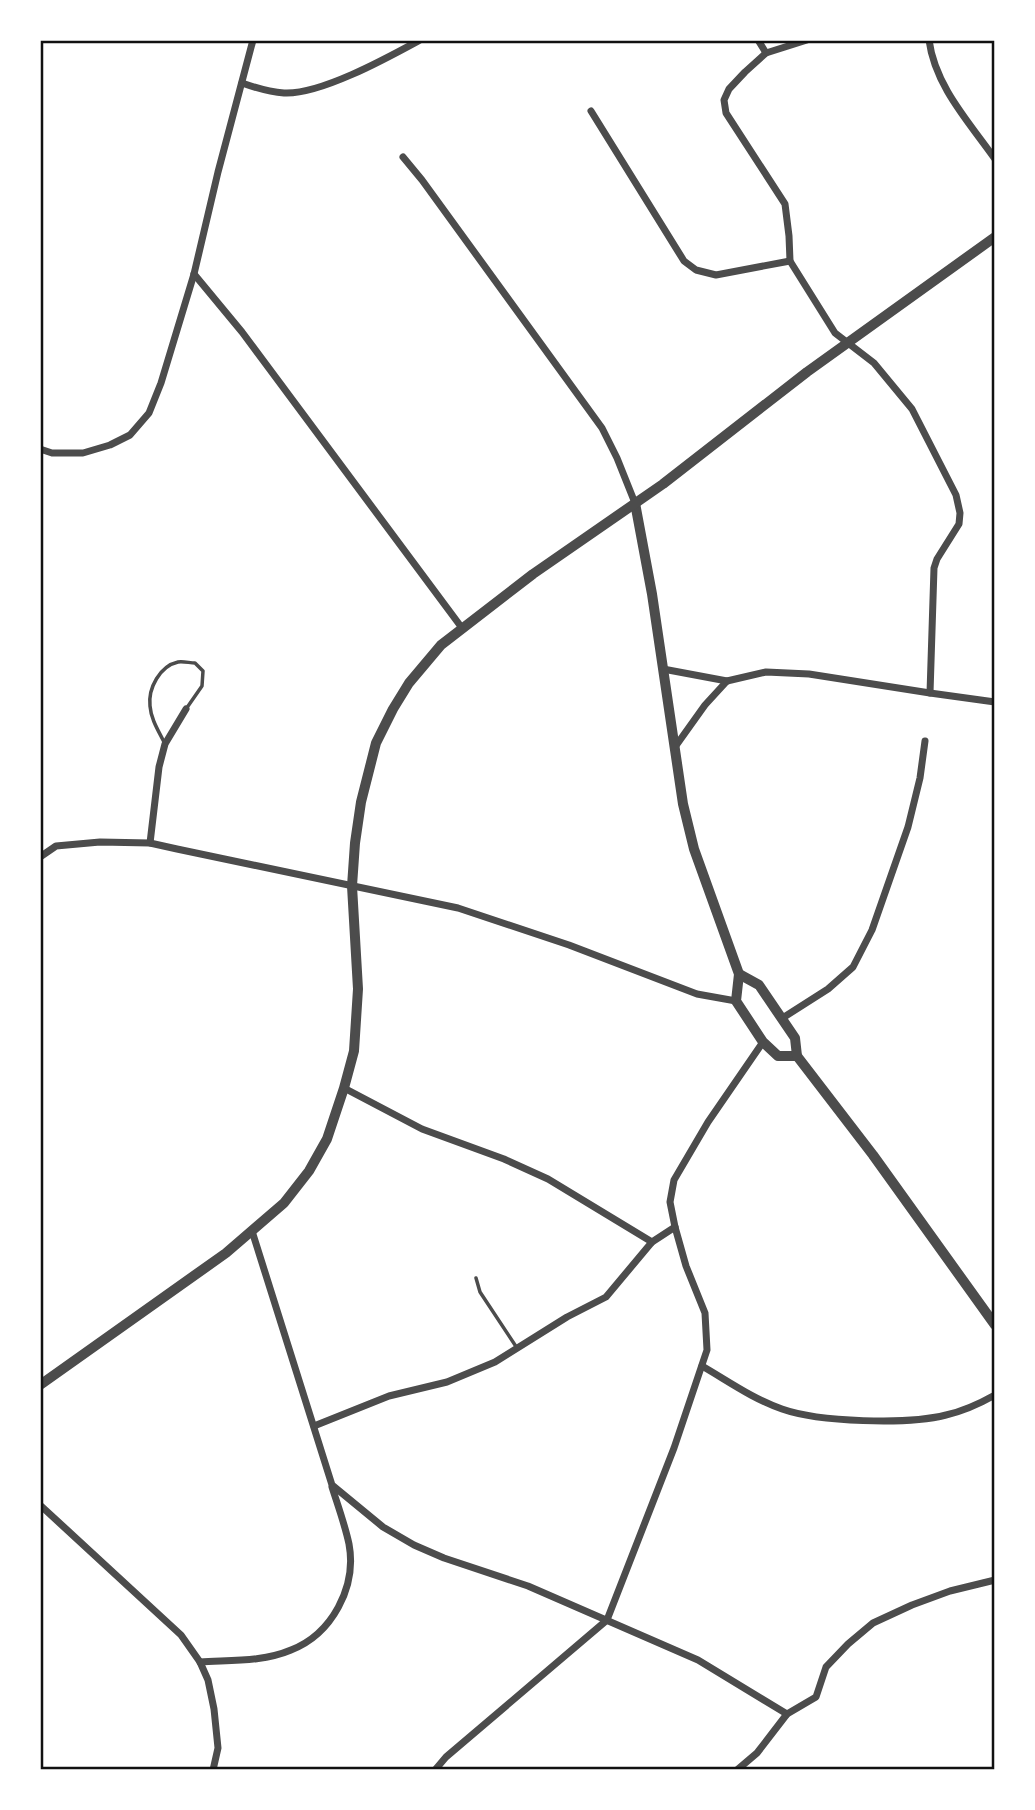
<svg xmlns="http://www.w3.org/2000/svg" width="1035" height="1810" viewBox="0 0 1035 1810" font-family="Lato,sans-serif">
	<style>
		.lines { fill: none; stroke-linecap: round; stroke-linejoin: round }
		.service { stroke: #4c4c4c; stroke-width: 3.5 }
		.minor { stroke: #4c4c4c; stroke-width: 7 }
		.tertiary { stroke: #4c4c4c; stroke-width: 10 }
		.neatline { fill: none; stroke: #111; stroke-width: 2.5 }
	</style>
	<rect width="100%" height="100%" fill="#fff"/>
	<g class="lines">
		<g class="service">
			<path d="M164 742C158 730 151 719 150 706 148 688 160 666 178 662 183 661 190 663 195 663L203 671 202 686 186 709"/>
			<path d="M476 1278 480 1292 517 1348"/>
		</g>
		<g class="minor">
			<path d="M758 40 766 53"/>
			<path d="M807 40 766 53 745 72 729 89 724 100 726 113 785 204 789 236 790 261 835 333 874 363 912 409 956 495 960 513 959 524 937 559 934 568 930 693"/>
			<path d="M929 40C935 86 969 122 995 159"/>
			<path d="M242 83C256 88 269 92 284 93 320 95 387 58 420 40"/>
			<path d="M591 111 684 261 696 270 716 275 790 261"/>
			<path d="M403 157 422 180 602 428 617 458 635 503"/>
			<path d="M194 274 242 332 462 628"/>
			<path d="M40 449 52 453H83L110 445 130 435 149 413 161 383 194 274 218 172 253 40"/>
			<path d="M663 669 727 681"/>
			<path d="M675 747 705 705 727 681 766 672 809 674 930 693 995 702"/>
			<path d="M150 843 159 767 165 744 186 709"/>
			<path d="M40 857 56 846 100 842 150 843 177 849 458 908 569 945 697 994 736 1001"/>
			<path d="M781 1019 828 989 853 967 872 930 908 827 920 778 925 741"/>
			<path d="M344 1088 422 1129 504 1159 548 1179 652 1242"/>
			<path d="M252 1231 332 1485 383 1527 414 1545 444 1558 528 1586 698 1660 787 1714"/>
			<path d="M702 1366C728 1381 753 1399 782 1409 819 1422 907 1425 946 1415 964 1411 979 1404 995 1395"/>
			<path d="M314 1426 389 1396 447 1382 495 1362 567 1317 606 1297 652 1242 675 1227"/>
			<path d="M40 1505 181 1635 200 1662 208 1680 214 1709 218 1748 213 1770"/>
			<path d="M200 1662C230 1660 263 1662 291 1650 332 1634 357 1587 349 1544 345 1525 338 1506 332 1487"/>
			<path d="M435 1770 446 1757 607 1620 674 1448 707 1350 705 1313 686 1266 675 1227 670 1202 674 1180 708 1122 763 1042"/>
			<path d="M737 1770 757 1753 787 1714 816 1697 826 1667 848 1644 873 1623 912 1605 950 1591 995 1580"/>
		</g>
		<g class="tertiary">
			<path d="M635 503 652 594 683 804 694 849 739 974 736 1001 763 1042 778 1056H797"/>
			<path d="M739 974 759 985 795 1038 797 1056 873 1155 995 1325"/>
			<path d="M40 1385 226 1253 284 1203 309 1171 327 1139 344 1088 354 1051 358 989 352 886 355 843 361 802 376 743 393 709 409 683 441 645 533 574 663 484 807 372 995 237"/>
		</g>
	</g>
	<rect width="1035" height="1810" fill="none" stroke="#ffffff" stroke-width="84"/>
	<rect x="42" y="42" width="951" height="1726" class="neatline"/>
</svg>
